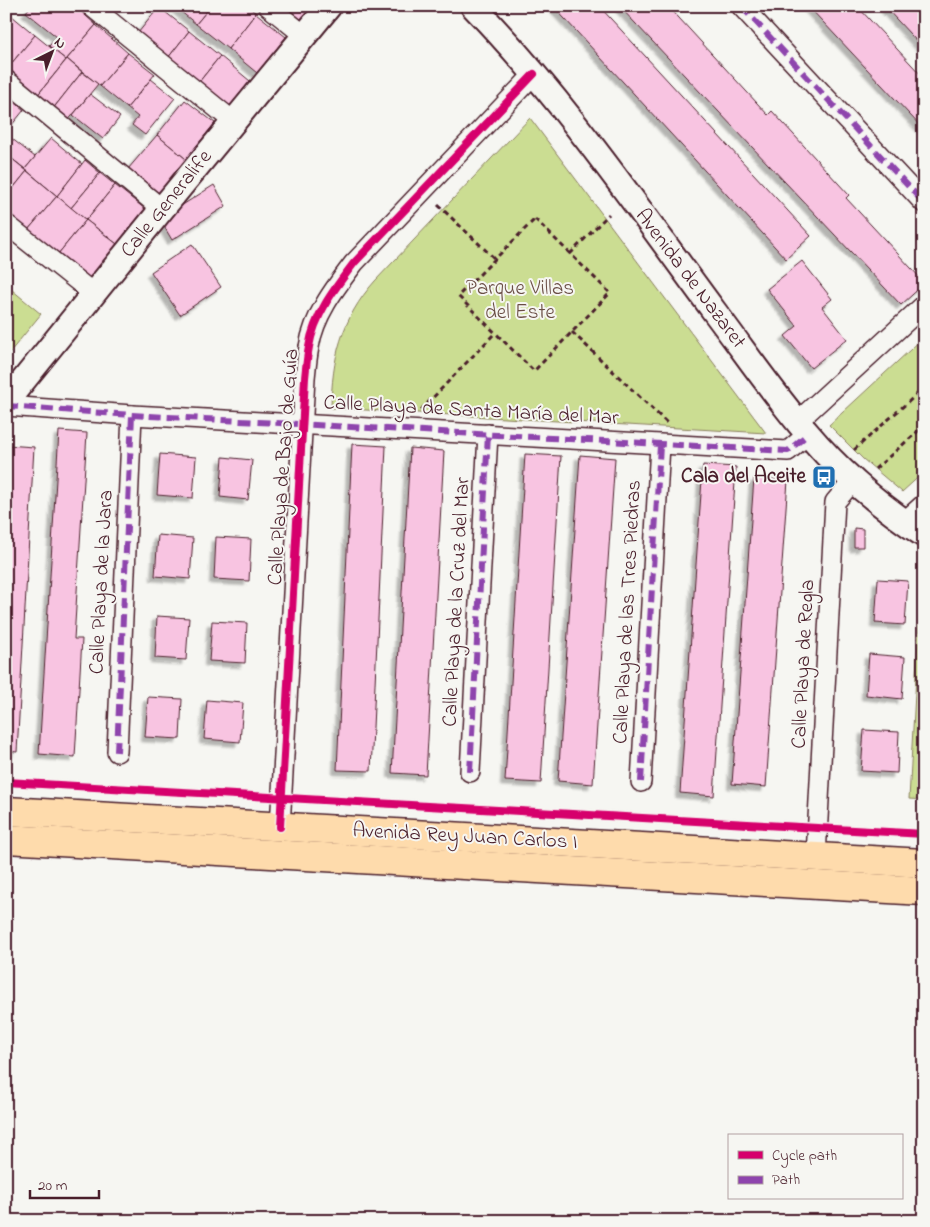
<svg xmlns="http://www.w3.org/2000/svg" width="930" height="1227" viewBox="0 0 930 1227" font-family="'Indie Flower',sans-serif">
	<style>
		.green { fill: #cbdd92; stroke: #8a7e5e }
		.building { fill: #f8c4e1; stroke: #4a1f2b; filter: url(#shadow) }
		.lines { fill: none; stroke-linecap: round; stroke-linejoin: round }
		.minor-casing { stroke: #4a1f2b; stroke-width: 22 }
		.tertiary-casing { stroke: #4a1f2b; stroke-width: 28 }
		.primary-casing { stroke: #4a1f2b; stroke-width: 31 }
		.path { stroke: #4a1f2b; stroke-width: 3; stroke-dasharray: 5 4; stroke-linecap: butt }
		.minor { stroke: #f6f6f2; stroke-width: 19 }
		.tertiary { stroke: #f6f6f2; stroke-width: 24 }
		.primary { stroke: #fedbac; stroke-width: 28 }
		.quiet { stroke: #8e44ad; stroke-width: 6; stroke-dasharray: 12 6; stroke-linecap: butt }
		.cycleway-casing { stroke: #f6f6f2; stroke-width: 11 }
		.cycleway { stroke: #d6006c; stroke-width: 8 }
		.labels { text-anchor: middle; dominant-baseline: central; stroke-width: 4; stroke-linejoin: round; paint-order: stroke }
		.street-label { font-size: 21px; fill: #4a1f2b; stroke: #f6f6f2 }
		.park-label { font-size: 21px; fill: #6a4e45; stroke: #f6f6f2 }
		.poi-label { font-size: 21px; font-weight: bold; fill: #4a1f2b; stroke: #f6f6f2; text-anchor: end }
	</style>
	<defs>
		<filter id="shadow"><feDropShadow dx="-4.5" dy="4.5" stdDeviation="1" flood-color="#0004"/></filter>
	</defs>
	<rect width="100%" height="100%" fill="#f6f6f2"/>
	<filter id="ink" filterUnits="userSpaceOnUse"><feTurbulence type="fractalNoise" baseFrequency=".02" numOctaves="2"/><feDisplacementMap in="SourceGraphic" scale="10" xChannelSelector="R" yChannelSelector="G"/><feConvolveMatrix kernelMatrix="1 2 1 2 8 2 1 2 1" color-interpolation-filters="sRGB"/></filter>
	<g filter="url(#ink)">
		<g class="green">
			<path d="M530 118 766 433 331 408C332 359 341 319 375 281Z"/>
			<path d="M6 285 41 314 6 357Z"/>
			<path d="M924 337V472L902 492 863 459 829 425Z"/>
			<path d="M922 570 924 571V800L909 799Z"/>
		</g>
		<g class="building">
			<path d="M31 6H75L96 25 66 60 49 46 57 37 26 12Z"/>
			<path d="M174 6H211L196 24Z"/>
			<path d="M211 6H247L256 13 228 49 196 24Z"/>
			<path d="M285 6H314L302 20Z"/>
			<path d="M553 6H599L811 236 786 259Z"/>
			<path d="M619 6H668L768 115 772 111 849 195 846 198 924 282V284L901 305Z"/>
			<path d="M808 6H857L924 78V130Z"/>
			<path d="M884 6H924V49Z"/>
			<path d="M159 7 189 31 168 58 138 33Z"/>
			<path d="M6 11 35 35 6 70Z"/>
			<path d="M256 13 286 37 257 73 228 49Z"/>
			<path d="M96 25 128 53 100 86 67 59Z"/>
			<path d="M189 31 220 56 199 82 168 58Z"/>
			<path d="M35 35 66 60 36 97 6 72V70Z"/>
			<path d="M128 53 155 74 127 108 100 86Z"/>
			<path d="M220 56 250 81 229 107 199 82Z"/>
			<path d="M67 59 82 72 52 110 36 97Z"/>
			<path d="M82 72 98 84 67 122 52 110Z"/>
			<path d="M151 79 175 98 145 135 132 125 138 117 127 108Z"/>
			<path d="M90 94 120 117 103 139 73 115Z"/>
			<path d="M6 95 24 110 6 132Z"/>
			<path d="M185 100 215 123 186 159 157 135Z"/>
			<path d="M6 134 35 157 25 169 6 154Z"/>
			<path d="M157 135 186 159 158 194 128 169Z"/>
			<path d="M51 138 82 164 57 196 25 169Z"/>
			<path d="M6 154 27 171 6 197Z"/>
			<path d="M85 160 100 173 71 208 57 196Z"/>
			<path d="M27 171 57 196 28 230 6 213V197Z"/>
			<path d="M100 173 115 185 86 220 71 208Z"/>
			<path d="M115 185 145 209 117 244 86 220Z"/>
			<path d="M214 185 226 206 172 240 162 223 173 211Z"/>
			<path d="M57 196 86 220 58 254 28 230Z"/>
			<path d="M86 220 117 244 89 279 58 254Z"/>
			<path d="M192 244 221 287 180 315 151 272Z"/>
			<path d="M802 261 832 299 822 307 847 339 811 368 785 336 797 326 767 289Z"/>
			<path d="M59 431 87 433 74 639H82L75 757 39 754Z"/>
			<path d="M352 444 386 446 371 771 337 770Z"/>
			<path d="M7 445 34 447 17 752 6 751Z"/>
			<path d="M410 448 444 451 426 775 392 773Z"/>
			<path d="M160 454 196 457 193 498 157 495Z"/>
			<path d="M525 454 561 456 541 783 505 781Z"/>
			<path d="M580 455 615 458 593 784 558 781Z"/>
			<path d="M223 457 252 460 248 500 220 497Z"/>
			<path d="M703 465 736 467 714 796 680 793Z"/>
			<path d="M754 478 788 480 766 787 732 784Z"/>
			<path d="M854 528 863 529V547H854Z"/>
			<path d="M158 535 193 538 190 579 155 576Z"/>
			<path d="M216 537 251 539 249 581 214 579Z"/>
			<path d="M878 579 908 581 905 625 875 623Z"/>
			<path d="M157 616 189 618 186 660 155 658Z"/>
			<path d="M212 621 247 623 245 663 209 661Z"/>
			<path d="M869 654 905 657 902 699 866 695Z"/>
			<path d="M148 697 182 699 180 739 145 737Z"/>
			<path d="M207 700 243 703 240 742 204 739Z"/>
			<path d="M864 730 899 732 897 773 861 771Z"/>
			<path d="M922 1057H924V1092Z"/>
		</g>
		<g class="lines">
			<g class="minor-casing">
				<g id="minor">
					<path d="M91 6 234 122"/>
					<path d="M268 6 305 36"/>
					<path d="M741 6 924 203"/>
					<path d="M6 80 162 209"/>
					<path d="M6 224 94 294"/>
					<path d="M6 406 132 415 788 451 808 434"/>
					<path d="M797 422 924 305"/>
					<path d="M904 522 924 504"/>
					<path d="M117 752 132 415"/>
					<path d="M470 772 488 434"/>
					<path d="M641 782 660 445"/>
					<path d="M280 827 305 378C306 368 307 357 309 347 314 315 335 288 354 263L534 74"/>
					<path d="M816 856 835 502 853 481"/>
				</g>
			</g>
			<g class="tertiary-casing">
				<g id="tertiary">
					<path d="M473 6C563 99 637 207 714 311 745 352 774 395 808 434 841 473 881 507 924 535"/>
					<path d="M6 402 162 209 329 6"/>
				</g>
			</g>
			<g class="primary-casing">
				<g id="primary">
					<path d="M6 811 924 863"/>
					<path d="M6 839 924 891"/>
				</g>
			</g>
			<g class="path">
				<path d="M438 205 495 259"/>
				<path d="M535 219 610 293 534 371 458 296Z"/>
				<path d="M570 254 609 214"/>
				<path d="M572 332 667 423"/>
				<path d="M421 410 495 333"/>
				<path d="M854 450 924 388"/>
				<path d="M875 469 924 426"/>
			</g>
			<use href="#minor" class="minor"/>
			<use href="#tertiary" class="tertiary"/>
			<use href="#primary" class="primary"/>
			<g class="quiet">
				<path d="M741 6 924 203"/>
				<path d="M6 406 132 415 788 451 808 434"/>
				<path d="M117 752 132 415"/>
				<path d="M470 772 488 434"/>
				<path d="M641 782 660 445"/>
			</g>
			<g class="cycleway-casing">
				<g id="cycleway">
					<path d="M6 782 924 834"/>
					<path d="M280 827 305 378C306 368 307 357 309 347 314 315 335 288 354 263L534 74"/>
				</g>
			</g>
			<use href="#cycleway" class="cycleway"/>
		</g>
	</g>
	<defs>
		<g id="bus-square" transform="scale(1.25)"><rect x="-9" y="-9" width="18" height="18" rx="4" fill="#1f6fb2" stroke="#f6f6f2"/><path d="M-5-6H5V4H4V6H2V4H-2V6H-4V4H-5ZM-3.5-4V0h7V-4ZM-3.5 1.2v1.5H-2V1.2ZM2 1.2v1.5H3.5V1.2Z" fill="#fff"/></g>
	</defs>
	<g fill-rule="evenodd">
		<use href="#bus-square" x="824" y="477"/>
	</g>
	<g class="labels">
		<g class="street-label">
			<text transform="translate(167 204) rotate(-51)">Calle Generalife</text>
			<text transform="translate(690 279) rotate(53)">Avenida de Nazaret</text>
			<text transform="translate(471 411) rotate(3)">Calle Playa de Santa María del Mar</text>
			<text transform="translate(284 467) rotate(-86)">Calle Playa de Bajo de Guía</text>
			<text transform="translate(102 582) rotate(-87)">Calle Playa de la Jara</text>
			<text transform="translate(457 602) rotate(-87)">Calle Playa de la Cruz del Mar</text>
			<text transform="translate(628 612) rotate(-87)">Calle Playa de las Tres Piedras</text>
			<text transform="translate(804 664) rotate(-87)">Calle Playa de Regla</text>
			<text transform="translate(465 837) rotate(3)">Avenida Rey Juan Carlos I</text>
		</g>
		<g class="park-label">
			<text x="520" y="289">Parque Villas<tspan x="520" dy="24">del Este</tspan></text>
		</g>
		<g class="poi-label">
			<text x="806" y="477">Cala del Aceite</text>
		</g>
	</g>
	<rect width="930" height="1227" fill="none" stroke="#f6f6f2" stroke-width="25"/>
	<rect x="12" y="12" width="905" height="1202" fill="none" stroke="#4a1f2b" stroke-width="2" filter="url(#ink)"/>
	<rect x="728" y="1134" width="175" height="65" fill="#f6f6f2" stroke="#b1a0a2"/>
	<rect x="738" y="1151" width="25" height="8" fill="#d6006c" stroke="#b1a0a2"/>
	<text x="772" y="1160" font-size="15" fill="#4a1f2b">Cycle path</text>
	<rect x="738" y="1176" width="25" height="8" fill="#8e44ad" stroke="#b1a0a2"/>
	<text x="772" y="1184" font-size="15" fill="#4a1f2b">Path</text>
	<g transform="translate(52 52) rotate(42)" stroke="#f6f6f2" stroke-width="4" paint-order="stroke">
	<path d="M0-4L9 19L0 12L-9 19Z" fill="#4a1f2b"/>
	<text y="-8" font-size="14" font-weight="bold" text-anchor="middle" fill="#4a1f2b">N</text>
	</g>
	<path d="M30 1190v8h69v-8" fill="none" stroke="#4a1f2b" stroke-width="2.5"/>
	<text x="38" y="1190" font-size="15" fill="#4a1f2b" stroke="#f6f6f2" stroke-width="4" paint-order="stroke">20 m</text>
</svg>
